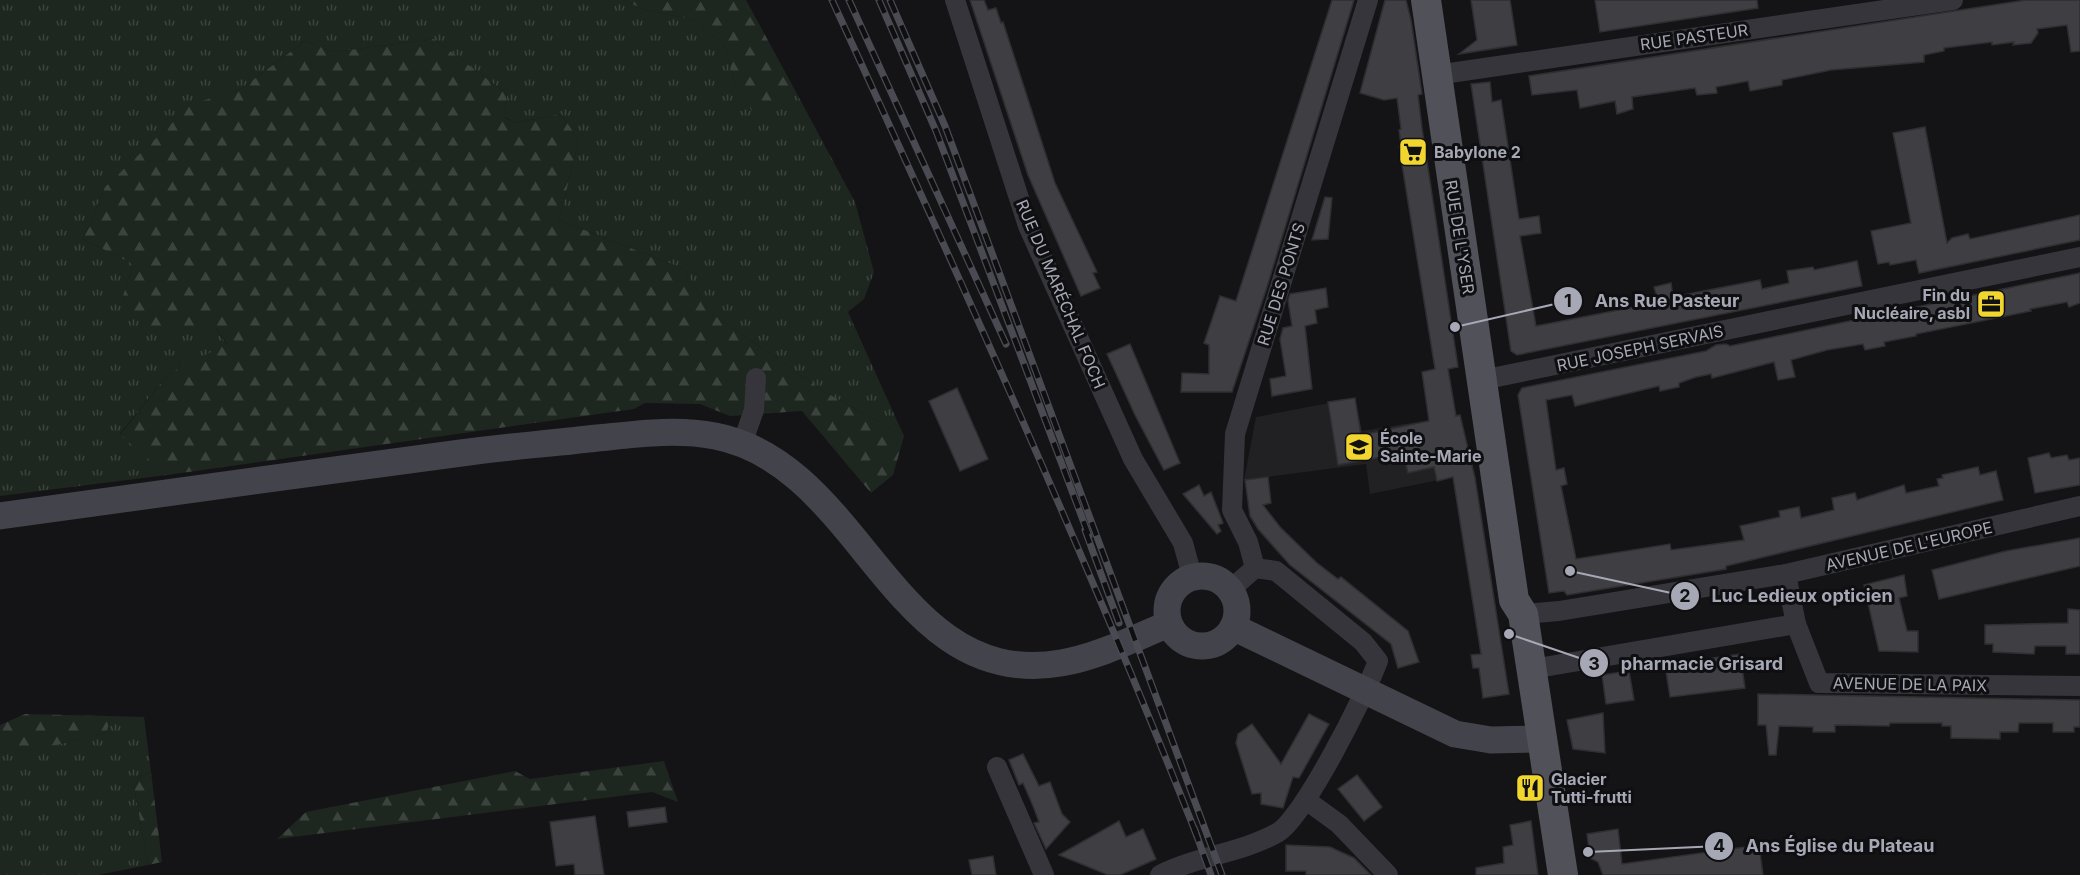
<svg xmlns="http://www.w3.org/2000/svg" width="2080" height="875" viewBox="0 0 2080 875" font-family="Inter,sans-serif">
	<style>
		.built { fill: #212023 }
		.grass { fill: url(#grass-tufts) }
		.forest { fill: url(#forest-firs) }
		.building { fill: #3e3e43; stroke: #2f2e32; stroke-width: 1.5 }
		.lines { fill: none; stroke-linecap: round; stroke-linejoin: round }
		.street { stroke: #35353b; stroke-width: 20 }
		.secondary { stroke: #43434b; stroke-width: 27 }
		.primary { stroke: #51515a; stroke-width: 30 }
		.rail-casing { stroke: #4a4a52; stroke-width: 7 }
		.rail { stroke: #0f0f11; stroke-width: 4.5; stroke-dasharray: 14; stroke-linecap: butt }
		.labels { text-anchor: middle; dominant-baseline: central; stroke-width: 6; stroke-linejoin: round; paint-order: stroke }
		.street-label { font-size: 16px; fill: #a6a8b6; stroke: #0f0f11 }
		.poi-label { font-size: 16px; font-weight: bold; fill: #a6a8b6; stroke: #0f0f11; text-anchor: start }
		.leader { fill: none; stroke: #a6a8b6; stroke-width: 2 }
		.callout-dot { fill: #a6a8b6; stroke: #0f0f11; stroke-width: 2 }
		.mark-label { font-size: 18px; text-anchor: middle; font-weight: bold; fill: #111 }
		.callout-label { font-size: 18px; text-anchor: middle; font-weight: bold; fill: #a6a8b6; stroke: #0f0f11; stroke-width: 6; stroke-linejoin: round; paint-order: stroke }
	</style>
	<defs>
		<pattern id="grass-tufts" width="24" height="20" patternUnits="userSpaceOnUse" patternTransform="scale(1.5)"><rect width="24" height="20" fill="#1e2620"/><path d="M3 7l-1-3M5 7V3M7 7l1-3M15 17l-1-3M17 17v-4M19 17l1-3" fill="none" stroke="#3c433e"/></pattern>
		<pattern id="forest-firs" width="22" height="20" patternUnits="userSpaceOnUse" patternTransform="scale(1.5)"><rect width="22" height="20" fill="#1e2620"/><path d="M5 1l3.5 6h-7zM16 11l3.5 6h-7z" fill="#3c433e"/></pattern>
	</defs>
	<rect width="100%" height="100%" fill="#141416"/>
	<path class="built" d="M1355 398 1362 431 1460 415 1473 473 1370 494 1366 464 1244 480 1256 417Z"/>
	<g class="grass">
		<path d="M0 0H623L645 10 695 20 724 44 736 87 752 110 796 92 855 202 874 272 864 299 848 312 904 436 825 392 711 313 684 269 559 220 579 140 561 114 515 123 505 117 507 94 434 39 334 52 305 41 241 89 192 105 105 187 83 239 133 264 122 299 143 325 215 326 227 345 168 374 120 434 167 475 0 496Z"/>
		<path d="M110 716 144 717 151 772 141 776 134 786 148 865 98 875H0V753L44 748 107 732Z"/>
	</g>
	<g class="forest">
		<path d="M623 0H746L796 92 752 111 736 87 724 44 695 20 645 10Z"/>
		<path d="M434 39 507 94 505 118 516 123 561 114 579 140 559 220 684 269 711 313 825 392 904 436 893 475 871 493 802 411 730 416 700 404 645 403 634 409 167 475 120 435 168 374 227 344 215 326H143L122 299 133 264 83 239 105 187 192 104 241 89 305 41 334 52Z"/>
		<path d="M25 714 110 716 107 732 41 749 0 753V725Z"/>
		<path d="M664 761 678 802 652 792 277 839 306 812 515 771 530 779Z"/>
		<path d="M151 772 162 862 148 865 134 786 141 776Z"/>
	</g>
	<g class="building">
		<path d="M970 0H984L988 10 996 8 1001 23 1003 22 1055 183 1097 272 1093 273 1100 288 1081 296 1028 175Z"/>
		<path d="M1332 0H1354L1267 287 1232 392H1181L1182 373 1209 374V345L1204 343 1220 296 1236 301Z"/>
		<path d="M1385 0H1406L1411 20 1422 94 1418 95 1422 128 1458 367 1448 369 1456 416 1460 415 1475 478 1509 694 1483 698 1479 668H1473L1471 655 1481 654 1453 477 1437 481 1434 467 1408 473 1403 453 1338 465 1328 402 1355 398 1361 435 1429 421 1422 372 1435 369 1399 146 1401 145 1399 130 1401 129 1397 98 1384 100 1360 93Z"/>
		<path d="M1471 0H1510L1517 45 1459 54 1477 40Z"/>
		<path d="M1595 0H1757L1758 8 1600 32Z"/>
		<path d="M2026 0H2080V51L2071 52 2067 25 2037 29 2038 33 2031 43 2013 45 2014 42 1992 45V42L1944 48V51L1924 55V62L1831 70 1782 80V85L1750 91 1748 81 1716 87 1717 93 1697 95 1695 88 1632 97 1633 109 1617 114 1615 101 1580 108 1577 90 1532 95 1529 76Z"/>
		<path d="M1490 82 1492 102 1501 100 1519 219 1539 216 1541 233 1520 236 1536 326 1645 305 1644 300 1657 297 1654 287 1671 283 1673 297 1760 280 1762 289 1789 283 1787 271 1813 267 1814 270 1857 261 1862 286 1517 355 1511 351 1471 84Z"/>
		<path d="M1925 127 1947 243 1952 238 1968 234 1970 239 2080 215V240L1919 273 1916 260 1890 265 1889 262 1878 264 1871 231 1911 223 1893 133Z"/>
		<path d="M1325 197 1332 198 1328 239 1312 240Z"/>
		<path d="M2080 273V303L2069 307 2067 302 2030 309 2031 311 1916 334V336L1884 342 1885 346 1865 350 1863 344 1827 350 1791 360 1795 377 1778 380 1774 362 1712 378 1711 374 1696 377 1679 383V387L1660 391 1659 386 1575 406 1572 395 1546 400 1556 470 1564 468 1567 484 1561 486 1576 559 1670 544 1671 550 1744 540 1740 526 1780 517 1779 511 1799 507 1801 518 1834 510 1832 498 1855 493 1857 500 1904 485 1906 493 1939 486 1937 479 1943 478 1942 475 1978 467 1980 475 1996 471 2003 500 1726 566V569L1567 595 1564 591 1549 593 1518 395 1522 388 1706 351 1716 345 1726 344 1730 346Z"/>
		<path d="M1326 288 1328 307 1315 310 1317 323 1305 326 1312 389 1272 396 1270 379 1286 376 1280 339 1283 328 1292 326 1288 300 1290 294Z"/>
		<path d="M1130 344 1180 463 1164 470 1135 415 1107 354Z"/>
		<path d="M957 388 988 459 960 471 929 401Z"/>
		<path d="M2049 453 2051 458 2067 455 2069 460 2080 458V485L2035 493 2028 458Z"/>
		<path d="M1268 477 1271 503 1263 505 1280 527 1317 563 1338 579 1341 577 1408 631 1419 662 1398 668 1391 644 1290 565 1258 529 1250 516 1245 480Z"/>
		<path d="M1199 485 1204 496 1211 492 1223 523 1218 525 1221 531 1217 534 1183 494Z"/>
		<path d="M2080 538V566L1939 599 1932 570 2006 551Z"/>
		<path d="M1904 575 1907 596 1899 598 1907 631H1918V652L1879 651 1864 585Z"/>
		<path d="M2068 609 2080 610V654H2066V646H2035L2034 654 1993 652V644H1985V625L2068 623Z"/>
		<path d="M1740 654 1745 688 1670 697 1665 665Z"/>
		<path d="M1629 671 1634 700 1606 704 1602 675Z"/>
		<path d="M1758 694 2080 700V727H2074V732H2053V723H2019L2018 732H2000V739L1951 738V726H1942V723H1890L1889 726 1835 725V732H1813V727L1779 726 1776 755H1769L1766 725H1758Z"/>
		<path d="M1603 713 1605 753 1573 749 1567 720Z"/>
		<path d="M1309 714 1329 724 1299 778 1293 777 1283 808 1261 804V793L1252 794 1236 743 1238 734 1252 724 1281 764Z"/>
		<path d="M1023 754 1039 786 1050 782 1062 814 1070 822 1046 849 1034 823 1039 822 1033 806 1023 783 1019 785 1009 760Z"/>
		<path d="M1357 775 1382 807 1364 821 1338 789Z"/>
		<path d="M665 807 667 822 629 827 627 812Z"/>
		<path d="M595 816 604 875H575L574 864 556 866 550 822Z"/>
		<path d="M1119 821 1126 837 1143 829 1156 859 1120 875H1108L1059 855Z"/>
		<path d="M1531 821 1538 875H1476V868L1504 863 1503 847 1513 845 1510 825Z"/>
		<path d="M1618 829 1622 864 1759 845 1763 875H1603L1598 862 1590 858 1587 834Z"/>
		<path d="M1286 845 1330 847 1354 858 1371 875H1306V871H1286Z"/>
		<path d="M993 856 996 875H972L969 860Z"/>
	</g>
	<g class="lines">
		<g class="street">
			<path d="M955 0 1028 226 1133 459 1183 543 1192 576"/>
			<path d="M1436 75 1953 0"/>
			<path d="M1482 380 2080 257"/>
			<path d="M742 444 754 410 756 378"/>
			<path d="M1255 568 1248 542 1232 510 1235 434 1368 0"/>
			<path d="M1786 574 1796 624 1819 683 2080 686"/>
			<path d="M1523 614 1559 611 1786 574 2080 506"/>
			<path d="M1532 669 1796 624"/>
			<path d="M997 767 1044 875"/>
			<path d="M1306 800 1339 824 1388 875"/>
			<path d="M1160 875C1197 856 1241 853 1277 833 1304 818 1366 693 1378 661L1363 642 1276 571 1255 568 1231 589"/>
		</g>
		<g class="secondary">
			<path d="M0 516C154 495 307 473 461 453 503 447 546 444 588 439 631 435 672 428 715 436 863 464 893 692 1061 663 1098 657 1134 638 1169 624"/>
			<circle cx="1202" cy="611" r="35"/>
			<path d="M1233 627 1455 734 1491 740 1541 739"/>
		</g>
		<path class="primary" d="M1426 0 1514 600 1523 614 1563 875"/>
		<g class="rail-casing">
			<g id="rail">
				<path d="M832 0C959 276 1085 553 1197 836"/>
				<path d="M849 0 1006 344"/>
				<path d="M879 0 936 131 1089 536"/>
				<path d="M890 0 945 126 1222 875"/>
				<path d="M1085 530 1119 623"/>
				<path d="M1194 828 1211 875"/>
			</g>
		</g>
		<use href="#rail" class="rail"/>
	</g>
	<defs>
		<g id="supermarket-square" transform="scale(1.5)"><rect x="-9" y="-9" width="18" height="18" rx="4" fill="#f1d630" stroke="#0f0f11"/><path d="M-6-5.5h2.5l.6 2H6L4.5 2H-2.5L-4.4-4H-6ZM-1.5 3.2a1.3 1.3 0 1 0 .1 0ZM3 3.2a1.3 1.3 0 1 0 .1 0Z" fill="#111"/></g>
		<g id="office-square" transform="scale(1.5)"><rect x="-9" y="-9" width="18" height="18" rx="4" fill="#f1d630" stroke="#0f0f11"/><path d="M-6-3h4V-5.5h4V-3h4V5H-6ZM-1-4.5V-3h2v-1.5ZM-6 0V1H6V0Z" fill="#111"/></g>
		<g id="school-square" transform="scale(1.5)"><rect x="-9" y="-9" width="18" height="18" rx="4" fill="#f1d630" stroke="#0f0f11"/><path d="M0-5L7-2L0 1L-7-2ZM-4 1L0 2.5L4 1V4Q0 6-4 4Z" fill="#111"/></g>
		<g id="restaurant-square" transform="scale(1.5)"><rect x="-9" y="-9" width="18" height="18" rx="4" fill="#f1d630" stroke="#0f0f11"/><path d="M-5-6h1v4h1v-4h1v4h1v-4h1v5L-1.5 .5V6h-2V.5L-5-1ZM5-6V6H3V1.5H1.5Q1.5-4 5-6Z" fill="#111"/></g>
	</defs>
	<g fill-rule="evenodd">
		<use href="#supermarket-square" x="1413" y="152"/>
		<use href="#office-square" x="1991" y="304"/>
		<use href="#school-square" x="1359" y="447"/>
		<use href="#restaurant-square" x="1530" y="788"/>
	</g>
	<g class="labels">
		<g class="street-label">
			<text transform="translate(1694 37) rotate(-8)">RUE PASTEUR</text>
			<text transform="translate(1460 237) rotate(81)">RUE DE L'YSER</text>
			<text transform="translate(1281 284) rotate(-73)">RUE DES PONTS</text>
			<text transform="translate(1061 294) rotate(67)">RUE DU MARÉCHAL FOCH</text>
			<text transform="translate(1640 348) rotate(-12)">RUE JOSEPH SERVAIS</text>
			<text transform="translate(1909 546) rotate(-13)">AVENUE DE L'EUROPE</text>
			<text transform="translate(1910 684) rotate(1)">AVENUE DE LA PAIX</text>
		</g>
		<g class="poi-label">
			<text x="1434" y="152">Babylone 2</text>
			<text x="1970" y="295" text-anchor="end">Fin du<tspan x="1970" dy="18">Nucléaire, asbl</tspan></text>
			<text x="1380" y="438">École<tspan x="1380" dy="18">Sainte-Marie</tspan></text>
			<text x="1551" y="779">Glacier<tspan x="1551" dy="18">Tutti-frutti</tspan></text>
		</g>
	</g>
	<path class="leader" d="M1455 327L1568 301M1570 571L1685 596M1509 634L1594 663M1588 852L1719 846"/>
	<g class="callout-dot">
		<circle cx="1455" cy="327" r="6"/>
		<circle cx="1570" cy="571" r="6"/>
		<circle cx="1509" cy="634" r="6"/>
		<circle cx="1588" cy="852" r="6"/>
		<circle cx="1568" cy="301" r="15"/>
		<circle cx="1685" cy="596" r="15"/>
		<circle cx="1594" cy="663" r="15"/>
		<circle cx="1719" cy="846" r="15"/>
	</g>
	<g class="mark-label">
		<text x="1568" y="307">1</text>
		<text x="1685" y="602">2</text>
		<text x="1594" y="670">3</text>
		<text x="1719" y="852">4</text>
	</g>
	<g class="callout-label">
		<text x="1667" y="307">Ans Rue Pasteur</text>
		<text x="1802" y="602">Luc Ledieux opticien</text>
		<text x="1702" y="670">pharmacie Grisard</text>
		<text x="1840" y="852">Ans Église du Plateau</text>
	</g>
</svg>
